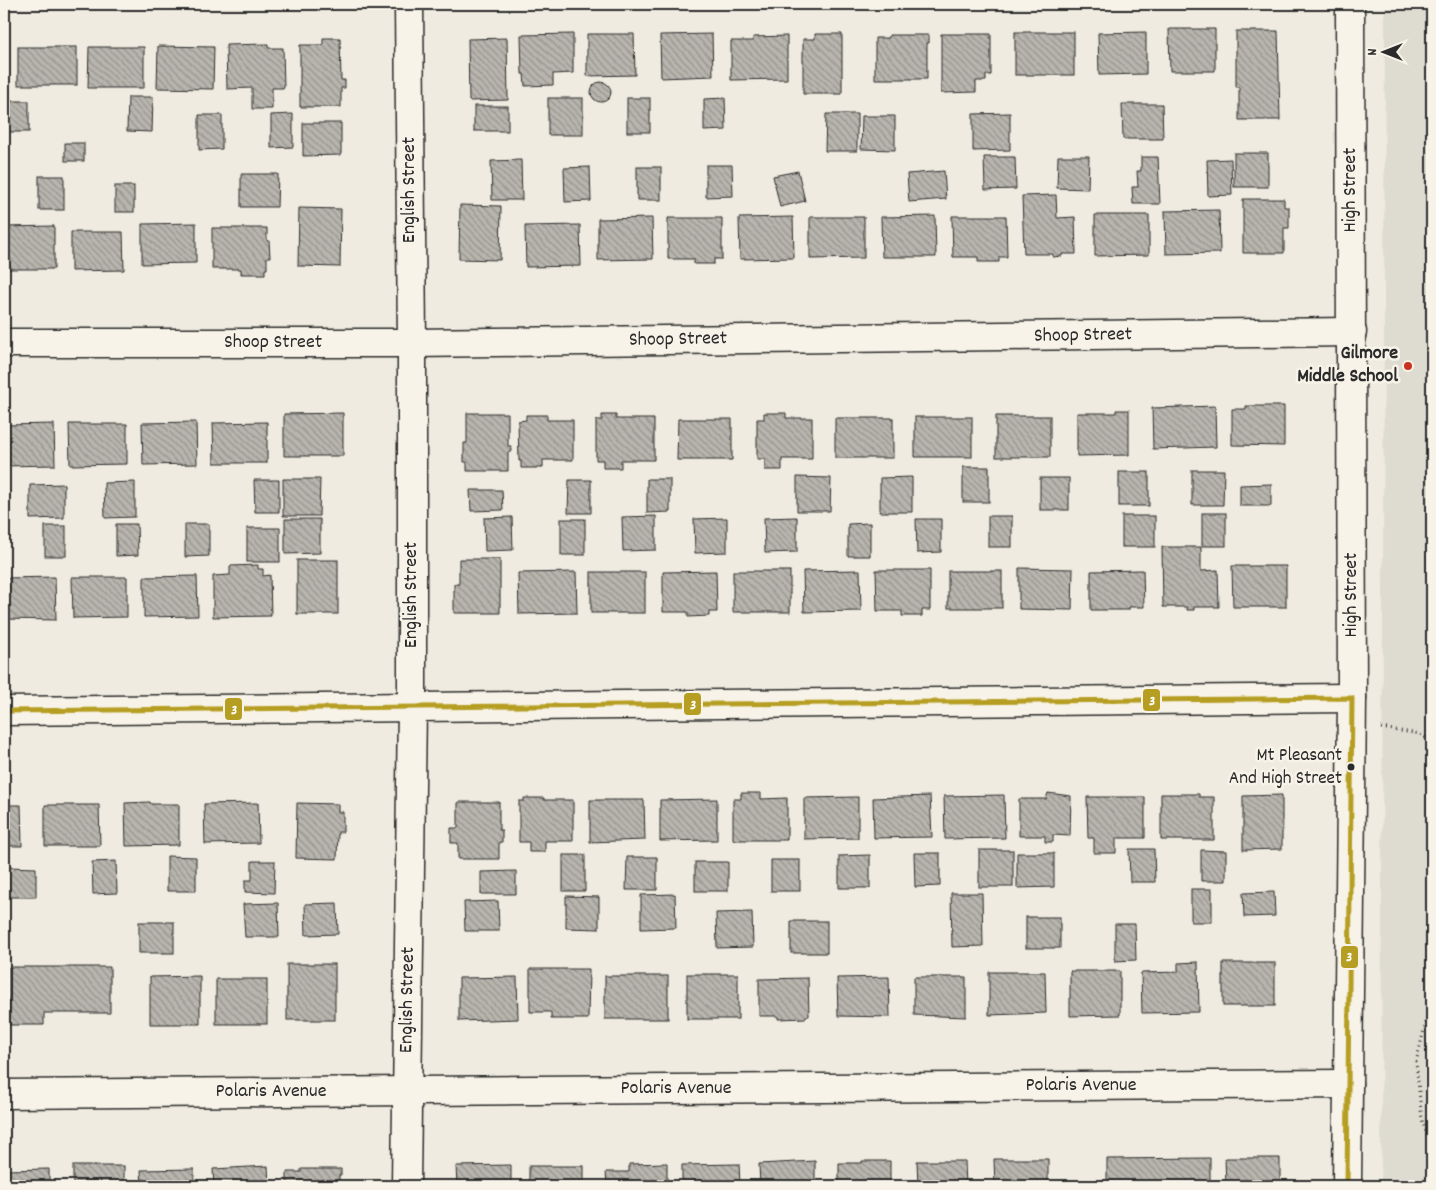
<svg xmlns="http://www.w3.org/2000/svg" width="1436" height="1190" viewBox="0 0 1436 1190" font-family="Dekko,sans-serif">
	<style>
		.built { fill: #dedbd1 }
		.building { fill: url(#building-back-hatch); stroke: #2b2b2b }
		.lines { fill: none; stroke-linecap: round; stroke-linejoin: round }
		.minor-casing { stroke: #2b2b2b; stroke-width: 31 }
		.major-casing { stroke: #2b2b2b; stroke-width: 31 }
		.path { stroke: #2b2b2b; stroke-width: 3; stroke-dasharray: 1 4; stroke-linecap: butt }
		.minor { stroke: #f7f3e8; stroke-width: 28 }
		.major { stroke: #f7f3e8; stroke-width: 28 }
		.bus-1-casing { stroke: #f7f3e8; stroke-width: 9 }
		.bus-1 { stroke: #b69e23; stroke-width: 5 }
		.poi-dot { fill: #c8321e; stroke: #f7f3e8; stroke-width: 2 }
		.bus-dot { fill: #2b2b2b; stroke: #f7f3e8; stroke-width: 2 }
		.labels { text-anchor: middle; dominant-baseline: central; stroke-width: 5; stroke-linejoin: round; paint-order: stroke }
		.bus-label { font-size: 19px; fill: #2b2b2b; stroke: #f7f3e8; text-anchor: end }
		.street-label { font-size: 20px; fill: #2b2b2b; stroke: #f7f3e8 }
		.poi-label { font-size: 20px; font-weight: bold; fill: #2b2b2b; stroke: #f7f3e8; text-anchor: end }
		.line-badge { stroke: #f7f3e8; stroke-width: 2 }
		.badge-label { font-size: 14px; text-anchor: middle; font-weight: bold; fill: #fff }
	</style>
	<defs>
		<pattern id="building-back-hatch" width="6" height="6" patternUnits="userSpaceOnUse" patternTransform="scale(1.25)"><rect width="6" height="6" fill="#b8b5ae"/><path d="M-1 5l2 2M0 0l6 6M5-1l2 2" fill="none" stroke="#96938e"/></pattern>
	</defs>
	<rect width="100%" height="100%" fill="#efebe0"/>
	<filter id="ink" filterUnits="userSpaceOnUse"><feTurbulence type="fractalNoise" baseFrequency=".02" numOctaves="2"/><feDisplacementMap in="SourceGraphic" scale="10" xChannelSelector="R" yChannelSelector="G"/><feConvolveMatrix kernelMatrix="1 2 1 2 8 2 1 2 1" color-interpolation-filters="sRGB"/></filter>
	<g filter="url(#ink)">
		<path class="built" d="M1385 4H1432V1186H1381Z"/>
		<g class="building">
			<path d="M1169 29H1215V71H1170Z"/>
			<path d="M1236 31H1278L1280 120H1239V87H1236Z"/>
			<rect x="1015" y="32" width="59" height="43"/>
			<path d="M1146 32V74L1099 75 1098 33Z"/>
			<path d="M573 34V73L553 74V85L525 86 524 74H522L521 35Z"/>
			<path d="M587 34H634L635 75 587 76Z"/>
			<path d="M712 34 713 76 661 78 660 35Z"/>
			<path d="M815 34H842V94H803V39H815Z"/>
			<path d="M941 34H991V75H986V81H976V92L941 93Z"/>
			<path d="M889 35H929V43H927V79H875V38H889Z"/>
			<path d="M787 36V79L731 80V41H753V37Z"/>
			<path d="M323 38H340L341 80H345V88H341V107H300V45H323Z"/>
			<path d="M507 38 508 100 469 101 468 39Z"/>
			<path d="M268 44V48H283L284 88H272V109H252V88L227 89 226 45Z"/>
			<path d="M158 46 214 47 213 89 157 88Z"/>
			<rect x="18" y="47" width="59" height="38"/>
			<path d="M89 47H144V88H88Z"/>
			<circle cx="601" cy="92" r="10"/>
			<path d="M128 97H153L152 132 127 131Z"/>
			<rect x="548" y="98" width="35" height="37"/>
			<rect x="627" y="98" width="23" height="34"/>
			<path d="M725 98 726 130 704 131V99Z"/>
			<rect x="4" y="101" width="25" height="31"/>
			<path d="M1122 104H1162L1163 139H1123Z"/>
			<rect x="474" y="106" width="34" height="25"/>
			<path d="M1010 113V150L973 151V114Z"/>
			<path d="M293 114V147L271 148V115Z"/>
			<path d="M826 114H857V151H825Z"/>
			<path d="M199 115H222V149L199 150Z"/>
			<path d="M862 116H895V150L861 149Z"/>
			<path d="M303 123H341V155L303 156Z"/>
			<rect x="65" y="143" width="19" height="18"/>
			<rect x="1234" y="153" width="34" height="34"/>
			<path d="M1058 156H1089L1088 189 1057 188Z"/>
			<path d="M984 157H1015L1016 189 985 190Z"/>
			<path d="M1141 157H1158L1160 204H1133L1132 187H1138L1137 171H1141Z"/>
			<path d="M1231 159 1232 195 1208 196 1207 160Z"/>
			<path d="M521 160 522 200H492L491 161Z"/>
			<path d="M706 165H732L733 196 706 197Z"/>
			<path d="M590 167 591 201 565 202 564 168Z"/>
			<rect x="637" y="167" width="24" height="33"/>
			<path d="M798 171 805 201 780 207 773 176Z"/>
			<path d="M944 171 946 199 909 202 907 174Z"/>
			<path d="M241 174H278L277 207H241Z"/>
			<rect x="39" y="176" width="25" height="34"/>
			<rect x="115" y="186" width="19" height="26"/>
			<path d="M1056 195 1057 218 1075 217 1076 254H1062V256L1053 257V254H1024L1022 196Z"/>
			<path d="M1243 199H1284V207H1289V228H1284V253H1243Z"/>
			<path d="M460 205 501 206 500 260 459 259Z"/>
			<path d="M299 208 341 209 340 267 298 266Z"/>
			<path d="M1219 210 1220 253 1166 254 1165 211Z"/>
			<path d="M1095 215H1149V255L1095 256Z"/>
			<path d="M935 216 936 257H882L881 217Z"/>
			<path d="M952 216H1006L1007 257H999V262H978V257H953Z"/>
			<path d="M793 217 794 258 740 259 739 218Z"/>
			<path d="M810 217H864V258L810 259Z"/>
			<path d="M652 218 653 259 598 260V219Z"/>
			<path d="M668 218H722V259H714V264H694V259H668Z"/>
			<path d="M196 223V263L142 264V224Z"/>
			<path d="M580 225 581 266 526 267 525 226Z"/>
			<path d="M54 226V269H4V227Z"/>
			<path d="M212 228H267V241H269L270 257H267V269H265V274H241V269H212Z"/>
			<path d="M71 232H123L124 270 71 271Z"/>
			<path d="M1215 406 1216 447 1153 449 1152 408Z"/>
			<path d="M1246 406H1284V446L1232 445V409H1246Z"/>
			<path d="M1116 410H1129V455L1077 456V413H1116Z"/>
			<path d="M343 413V456H284V414Z"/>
			<path d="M467 413H508V446H511V452H508V471H467V462H464V443H467Z"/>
			<path d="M764 413H786V418H812V459H782V470H765V459H757V419H764Z"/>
			<path d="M526 415H547V420H573V460H543V468H521V461H519L518 421 526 420Z"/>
			<path d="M602 415H616V419H654V460H621V468H603V460H596V420H602Z"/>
			<rect x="996" y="416" width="54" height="41"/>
			<rect x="915" y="417" width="57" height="40"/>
			<rect x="835" y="418" width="58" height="40"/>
			<path d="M678 419H732V460H677Z"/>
			<path d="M196 422 197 464 143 465 142 423Z"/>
			<path d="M267 422V463H214L213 423Z"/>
			<path d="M54 424 55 465 4 466V425Z"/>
			<path d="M69 424H127V464L70 465Z"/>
			<rect x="963" y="467" width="26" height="35"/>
			<path d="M1192 470H1224L1223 505H1192Z"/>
			<rect x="1119" y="472" width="30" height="34"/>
			<path d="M797 477 831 478 830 511H797Z"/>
			<path d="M912 477V512H880V478Z"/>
			<rect x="1040" y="478" width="29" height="32"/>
			<path d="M283 479H320L319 516H283Z"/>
			<path d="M647 479H670V512L647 513Z"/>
			<path d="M254 480H279V512H255Z"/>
			<path d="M569 480H591V513H568Z"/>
			<path d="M135 482V517L105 518 104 483Z"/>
			<path d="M64 484V518L30 519V485Z"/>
			<path d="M1271 484V506H1240V485Z"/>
			<path d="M470 490H502L503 510 471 511Z"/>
			<rect x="1202" y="513" width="24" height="33"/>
			<path d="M656 516V550L623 551 622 517Z"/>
			<rect x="988" y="516" width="24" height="31"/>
			<rect x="1122" y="516" width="33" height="31"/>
			<path d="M512 517 513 550 485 551 484 518Z"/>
			<path d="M797 517V552L765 553 764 518Z"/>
			<path d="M727 518V552L695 553 694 519Z"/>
			<path d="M285 519H320V553L285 554Z"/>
			<rect x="561" y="519" width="24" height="36"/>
			<path d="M916 519H941V552L917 553Z"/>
			<path d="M870 523V556H848V524Z"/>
			<path d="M116 524H137L138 555 116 556Z"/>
			<path d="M185 524H209V556L185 557Z"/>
			<rect x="45" y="526" width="21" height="30"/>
			<rect x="247" y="528" width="33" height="34"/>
			<path d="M1162 547H1201V571L1218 570 1219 607H1194V610H1187V607H1163Z"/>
			<path d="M459 559H500V613H454V584H459Z"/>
			<rect x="297" y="560" width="41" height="54"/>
			<path d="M258 565V569H263V576L270 575 271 616 213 617V576L230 575V566Z"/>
			<path d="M1232 566H1286V607H1233Z"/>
			<path d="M1019 568 1073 569 1072 610 1019 609Z"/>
			<path d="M860 570 861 611 804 612 803 571Z"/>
			<path d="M876 570H930V610H922V616H902V611H877Z"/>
			<path d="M1143 570 1144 607H1129V610H1091V571Z"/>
			<path d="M716 571 717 612H709V616L688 617V612H663V572Z"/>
			<rect x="733" y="571" width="57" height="41"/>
			<rect x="948" y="571" width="54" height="37"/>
			<path d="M576 572 577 613 519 614 518 573Z"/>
			<rect x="591" y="572" width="54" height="41"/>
			<path d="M197 576 198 616 144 617V577Z"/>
			<path d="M55 577 56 620 4 619V578Z"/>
			<path d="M72 577H127V617L73 618Z"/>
			<path d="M741 793H761V799L787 798V840H733V799H741Z"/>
			<path d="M1048 793 1071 796 1070 836 1053 835V842H1045V836H1019V799H1046Z"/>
			<path d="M1161 794H1199V797H1214V840H1161Z"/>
			<path d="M1004 795 1005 838 945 839 944 796Z"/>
			<path d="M1282 795V849L1243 850V796Z"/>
			<path d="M930 796 932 837 874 838 873 798Z"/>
			<path d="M858 797V838L804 839V798Z"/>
			<path d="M1087 797H1145V838H1116V853H1094V838H1088Z"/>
			<path d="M524 798H544V800H573V841H545V852H529V842H519V801H524Z"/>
			<path d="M717 799V840L660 841V800Z"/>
			<path d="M590 800H644L645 840 590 842Z"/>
			<path d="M150 802 151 804H179V845L126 846 125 803Z"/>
			<path d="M458 802H499V830H502V842H499V859H458V843H451V828H458Z"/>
			<path d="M258 803 259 843 205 844 204 804Z"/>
			<path d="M297 803 338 804V812H343V832H338L337 859 296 858Z"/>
			<path d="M4 805H21L22 846H4Z"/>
			<path d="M45 805H99L100 846H45Z"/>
			<path d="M1129 849H1154L1155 882H1130Z"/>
			<rect x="979" y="850" width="34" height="37"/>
			<path d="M1201 850 1226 851V881H1201Z"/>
			<path d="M914 853H940V886L915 887Z"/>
			<path d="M1017 853H1054V887L1017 888Z"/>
			<rect x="563" y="855" width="22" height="36"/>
			<path d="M870 855V888H839V856Z"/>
			<path d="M167 856 196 857V891H167Z"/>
			<path d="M627 857H657V890H626Z"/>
			<rect x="771" y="860" width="29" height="31"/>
			<path d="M116 861 117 893 93 894 92 862Z"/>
			<path d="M252 861H275L274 893 245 892V880H252Z"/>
			<rect x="695" y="862" width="33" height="29"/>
			<path d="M8 867 36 868V897H8Z"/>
			<path d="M516 871V894H481V872Z"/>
			<rect x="1191" y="889" width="21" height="33"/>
			<path d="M1274 892 1275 916 1244 917 1243 893Z"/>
			<path d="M951 893H982L983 946 952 947Z"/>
			<path d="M675 894 676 928 641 929V895Z"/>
			<path d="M566 896 599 897V929L566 928Z"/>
			<path d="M498 901 499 931H465L464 902Z"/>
			<path d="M278 903 279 937H245L243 904Z"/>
			<path d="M337 903 338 934 306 935 305 904Z"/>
			<path d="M752 912 753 947 717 948 716 913Z"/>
			<rect x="1026" y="917" width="34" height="31"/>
			<rect x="791" y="921" width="36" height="32"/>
			<rect x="139" y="922" width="35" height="31"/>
			<path d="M1115 924H1135L1136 960 1115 961Z"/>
			<path d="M1198 962 1199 1012 1142 1013 1141 973 1178 972V963Z"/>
			<rect x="1223" y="963" width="52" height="43"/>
			<rect x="287" y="964" width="48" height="56"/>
			<path d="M9 967H110V1013H44V1025H9Z"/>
			<path d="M530 969H589L588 1019H551V1012H530Z"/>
			<path d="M1070 971H1120V1015L1070 1016Z"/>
			<path d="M989 972H1045L1046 1013 989 1015Z"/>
			<rect x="687" y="974" width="51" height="45"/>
			<path d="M200 976V1024H150V977Z"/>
			<rect x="605" y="976" width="63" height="43"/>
			<path d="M517 977 518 1019 459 1021V978Z"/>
			<path d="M889 977 890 1017 838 1016 837 978Z"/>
			<path d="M914 977H966V1017L914 1015Z"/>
			<path d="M808 978 809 1016H806V1018L778 1019V1016H759V979Z"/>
			<rect x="216" y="979" width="51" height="45"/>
			<path d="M1210 1158V1186H1107V1159Z"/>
			<path d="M1225 1158H1280V1186H1226Z"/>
			<path d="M994 1159H1048V1186H995Z"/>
			<path d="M815 1161V1186H760L759 1164Z"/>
			<path d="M862 1161H890V1186H839V1163H862Z"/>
			<path d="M917 1161H965L966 1186H918Z"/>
			<path d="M667 1163V1186H607L606 1172H629V1164Z"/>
			<path d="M739 1164 740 1186H682V1165Z"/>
			<path d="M511 1165V1186H457L456 1166Z"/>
			<rect x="73" y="1166" width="51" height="20"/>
			<path d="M268 1166 269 1186H214L213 1169Z"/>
			<rect x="529" y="1166" width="55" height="20"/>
			<path d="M49 1169V1186H4V1170Z"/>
			<path d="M194 1169V1186H142L141 1170Z"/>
			<path d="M301 1169H341V1175H339V1186H287V1172H301Z"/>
		</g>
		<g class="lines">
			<g class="minor-casing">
				<g id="minor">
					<path d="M4 343H412L1352 332"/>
					<path d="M4 711 1352 698"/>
					<path d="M4 1094 1348 1084"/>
					<path d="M406 1186 412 706V343L409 4"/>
				</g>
			</g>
			<g class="major-casing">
				<path id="major" d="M1347 1186 1352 698 1350 4"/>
			</g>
			<g class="path">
				<path d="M1381 728 1420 734 1432 742"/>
				<path d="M1432 998 1416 1062 1422 1120 1432 1151"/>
			</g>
			<use href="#minor" class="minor"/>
			<use href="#major" class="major"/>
			<g class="bus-1-casing">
				<path id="bus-1" d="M4 711 1352 698 1347 1186"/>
			</g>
			<use href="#bus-1" class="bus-1"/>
		</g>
	</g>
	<circle class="poi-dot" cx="1408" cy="366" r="5"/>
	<circle class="bus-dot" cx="1351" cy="767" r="4.5"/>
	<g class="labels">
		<g class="bus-label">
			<text x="1342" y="756">Mt Pleasant<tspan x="1342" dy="23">And High Street</tspan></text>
		</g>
		<g class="street-label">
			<text transform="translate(410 190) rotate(-90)">English Street</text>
			<text transform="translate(1351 190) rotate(-90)">High Street</text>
			<text transform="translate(1083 336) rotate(-1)">Shoop Street</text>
			<text transform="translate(678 340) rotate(-1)">Shoop Street</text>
			<text x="273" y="343">Shoop Street</text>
			<text transform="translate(412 595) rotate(-90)">English Street</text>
			<text transform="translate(1352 595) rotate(-90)">High Street</text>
			<text transform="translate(408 1000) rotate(-89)">English Street</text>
			<text x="1081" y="1086">Polaris Avenue</text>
			<text x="676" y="1089">Polaris Avenue</text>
			<text x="271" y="1092">Polaris Avenue</text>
		</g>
		<g class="poi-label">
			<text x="1398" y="354">Gilmore<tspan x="1398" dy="23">Middle School</tspan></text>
		</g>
	</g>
	<g class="line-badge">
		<rect x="1142" y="688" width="19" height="24" rx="5" fill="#b69e23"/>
		<rect x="683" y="692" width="19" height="24" rx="5" fill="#b69e23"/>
		<rect x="224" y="697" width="19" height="24" rx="5" fill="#b69e23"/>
		<rect x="1340" y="945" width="19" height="24" rx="5" fill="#b69e23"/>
	</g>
	<g class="badge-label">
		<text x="1152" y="705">3</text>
		<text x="693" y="709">3</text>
		<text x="234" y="714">3</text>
		<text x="1349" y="961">3</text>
	</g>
	<rect width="1436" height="1190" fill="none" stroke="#f7f3e8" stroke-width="20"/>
	<rect x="10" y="10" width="1416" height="1170" fill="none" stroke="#2b2b2b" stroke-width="2" filter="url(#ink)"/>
	<g transform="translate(1384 52) rotate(270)" stroke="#f7f3e8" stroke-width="4" paint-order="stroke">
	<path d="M0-4L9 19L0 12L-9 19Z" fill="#2b2b2b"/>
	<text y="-8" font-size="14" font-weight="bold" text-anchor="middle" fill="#2b2b2b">N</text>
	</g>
</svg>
